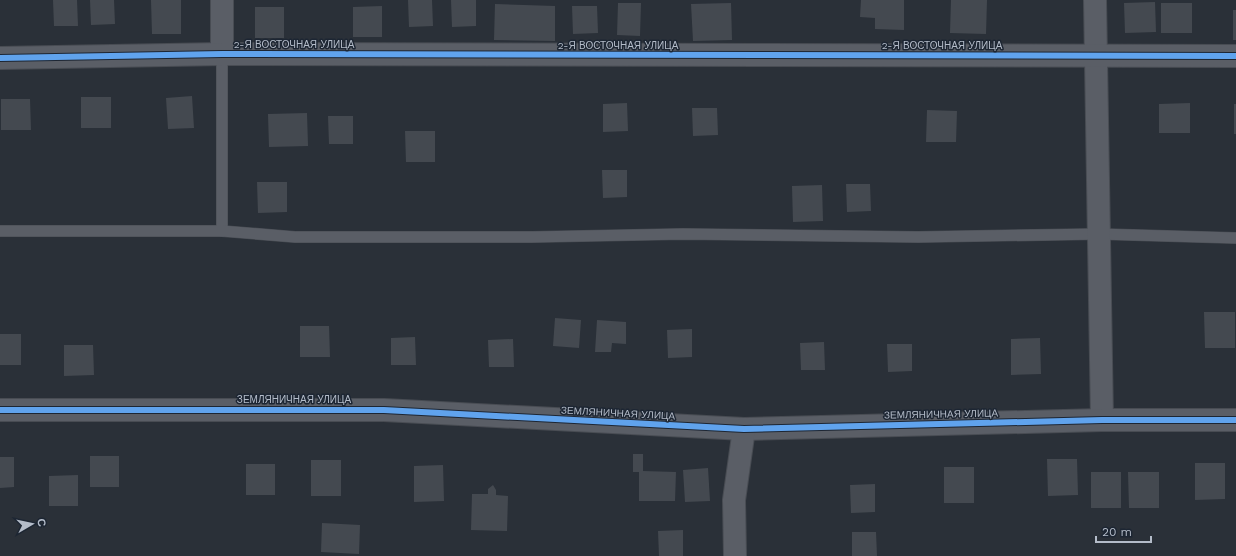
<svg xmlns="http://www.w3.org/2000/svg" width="1236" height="556" viewBox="0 0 1236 556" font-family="'Work Sans',sans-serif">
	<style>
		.building { fill: #444950 }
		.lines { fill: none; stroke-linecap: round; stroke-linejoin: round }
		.service-casing { stroke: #484c53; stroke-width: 12 }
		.minor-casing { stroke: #484c53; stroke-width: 24 }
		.service { stroke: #5a5e66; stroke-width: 11 }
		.minor { stroke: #5a5e66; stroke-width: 22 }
		.cycleway-casing { stroke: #1d2633; stroke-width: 8 }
		.cycleway { stroke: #60a3ed; stroke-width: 6 }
		.labels { text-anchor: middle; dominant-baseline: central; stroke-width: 3; stroke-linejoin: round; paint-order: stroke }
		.street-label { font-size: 10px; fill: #b4bcc9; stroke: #1d2633 }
	</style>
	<rect width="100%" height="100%" fill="#2a3038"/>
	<g class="building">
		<path d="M53 0H77L78 26H54Z"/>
		<path d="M90 0H114L115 24 91 25Z"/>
		<path d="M151 0H181V34H152Z"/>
		<path d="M408 0H432L433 26 409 27Z"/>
		<path d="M451 0H476V26L452 27Z"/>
		<path d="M861 0H904V30L875 29V18L860 17Z"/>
		<path d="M951 0H987L986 34 950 33Z"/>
		<path d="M1155 2 1156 32 1125 33 1124 3Z"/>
		<path d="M618 3H641L640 36 617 35Z"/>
		<path d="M731 3 732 40 693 41 691 4Z"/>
		<rect x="1161" y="3" width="31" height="30"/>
		<path d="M495 4 555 6V41L494 40Z"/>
		<path d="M382 6V37H353V7Z"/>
		<path d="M572 6H597L598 33 573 34Z"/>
		<rect x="255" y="7" width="29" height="31"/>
		<rect x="1233" y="10" width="3" height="30"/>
		<path d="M192 96 194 128 168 129 166 98Z"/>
		<rect x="81" y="97" width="30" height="31"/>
		<path d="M1 99H30L31 130H1Z"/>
		<path d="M627 103 628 131 603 132V104Z"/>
		<path d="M1190 103V133H1159V104Z"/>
		<rect x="1234" y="104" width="2" height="30"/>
		<path d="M692 108H717L718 135 693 136Z"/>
		<path d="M927 110 957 111 956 142H926Z"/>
		<path d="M307 113 308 146 269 147 268 114Z"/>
		<path d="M328 116H353V144H329Z"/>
		<path d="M405 131H435V162H406Z"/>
		<path d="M602 170H627V197L603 198Z"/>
		<path d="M257 182H287V212L258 213Z"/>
		<path d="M846 184H870L871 211 847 212Z"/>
		<path d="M822 185 823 221 793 222 792 186Z"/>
		<path d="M1204 312H1235V348H1205Z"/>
		<path d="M555 318 581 320 579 348 553 346Z"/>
		<path d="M597 320 626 322V344L612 343 611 352H595Z"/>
		<path d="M300 326H329L330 357H300Z"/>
		<path d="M692 329V357L668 358 667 330Z"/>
		<rect x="0" y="334" width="21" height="31"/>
		<path d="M415 337 416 365H391V338Z"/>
		<path d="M1040 338 1041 374 1011 375V339Z"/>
		<path d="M513 339 514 367H489L488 340Z"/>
		<path d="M824 342 825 370H801L800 343Z"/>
		<path d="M887 344H912V371L888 372Z"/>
		<path d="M64 345H93L94 375 64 376Z"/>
		<path d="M633 454H643V471L676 472 675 501H639V472H633Z"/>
		<rect x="90" y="456" width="29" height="31"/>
		<path d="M0 457H14V487L0 488Z"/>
		<path d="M1047 459H1077L1078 495 1048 496Z"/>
		<rect x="311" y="460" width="30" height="36"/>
		<path d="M1195 463H1225V499L1195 500Z"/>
		<rect x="246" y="464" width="29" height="31"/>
		<path d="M443 465 444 501 414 502V466Z"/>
		<rect x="944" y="467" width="30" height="36"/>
		<path d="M708 468 710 501 685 502 683 470Z"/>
		<rect x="1091" y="472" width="30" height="36"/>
		<path d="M1128 472H1159V508H1129Z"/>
		<path d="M78 475V506H49V476Z"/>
		<path d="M875 484V512L851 513 850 485Z"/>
		<path d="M493 485 496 490V495L508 496 507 531 471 530 472 494H488V489Z"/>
		<path d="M322 523 360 525 359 554 321 552Z"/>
		<path d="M683 530V556H659L658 531Z"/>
		<path d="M852 532H876L877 556H852Z"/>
	</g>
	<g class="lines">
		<g class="service-casing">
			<g id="service">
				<path d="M222 54V231"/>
				<path d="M0 231H222L295 237H532L683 234 918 237 1099 234 1236 238"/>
			</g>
		</g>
		<g class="minor-casing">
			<g id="minor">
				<path d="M1095 0 1102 420"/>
				<path d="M222 54V0"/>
				<path d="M0 58 222 54 1236 56"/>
				<path d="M0 410H384L744 429 1102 420H1236"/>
				<path d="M735 556 734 500 744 429"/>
			</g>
		</g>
		<use href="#service" class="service"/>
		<use href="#minor" class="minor"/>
		<g class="cycleway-casing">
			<g id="cycleway">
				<path d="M0 58 222 54 1236 56"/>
				<path d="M0 410H384L744 429 1102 420H1236"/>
			</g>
		</g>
		<use href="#cycleway" class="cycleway"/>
	</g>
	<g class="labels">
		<g class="street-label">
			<text x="294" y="44">2-Я ВОСТОЧНАЯ УЛИЦА</text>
			<text x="618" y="45">2-Я ВОСТОЧНАЯ УЛИЦА</text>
			<text x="942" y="45">2-Я ВОСТОЧНАЯ УЛИЦА</text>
			<text x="294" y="399">ЗЕМЛЯНИЧНАЯ УЛИЦА</text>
			<text transform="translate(618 413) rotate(3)">ЗЕМЛЯНИЧНАЯ УЛИЦА</text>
			<text transform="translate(941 414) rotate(-1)">ЗЕМЛЯНИЧНАЯ УЛИЦА</text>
		</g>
	</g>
	<g transform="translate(32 524) rotate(81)" stroke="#1d2633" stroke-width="3" paint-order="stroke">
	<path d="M0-3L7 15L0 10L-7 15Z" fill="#b4bcc9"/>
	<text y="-6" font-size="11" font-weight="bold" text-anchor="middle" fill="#b4bcc9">С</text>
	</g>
	<path d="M1096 536v6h55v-6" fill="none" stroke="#b4bcc9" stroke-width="2"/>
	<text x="1102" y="536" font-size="12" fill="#b4bcc9" stroke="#1d2633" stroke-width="3" paint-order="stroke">20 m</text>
</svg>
